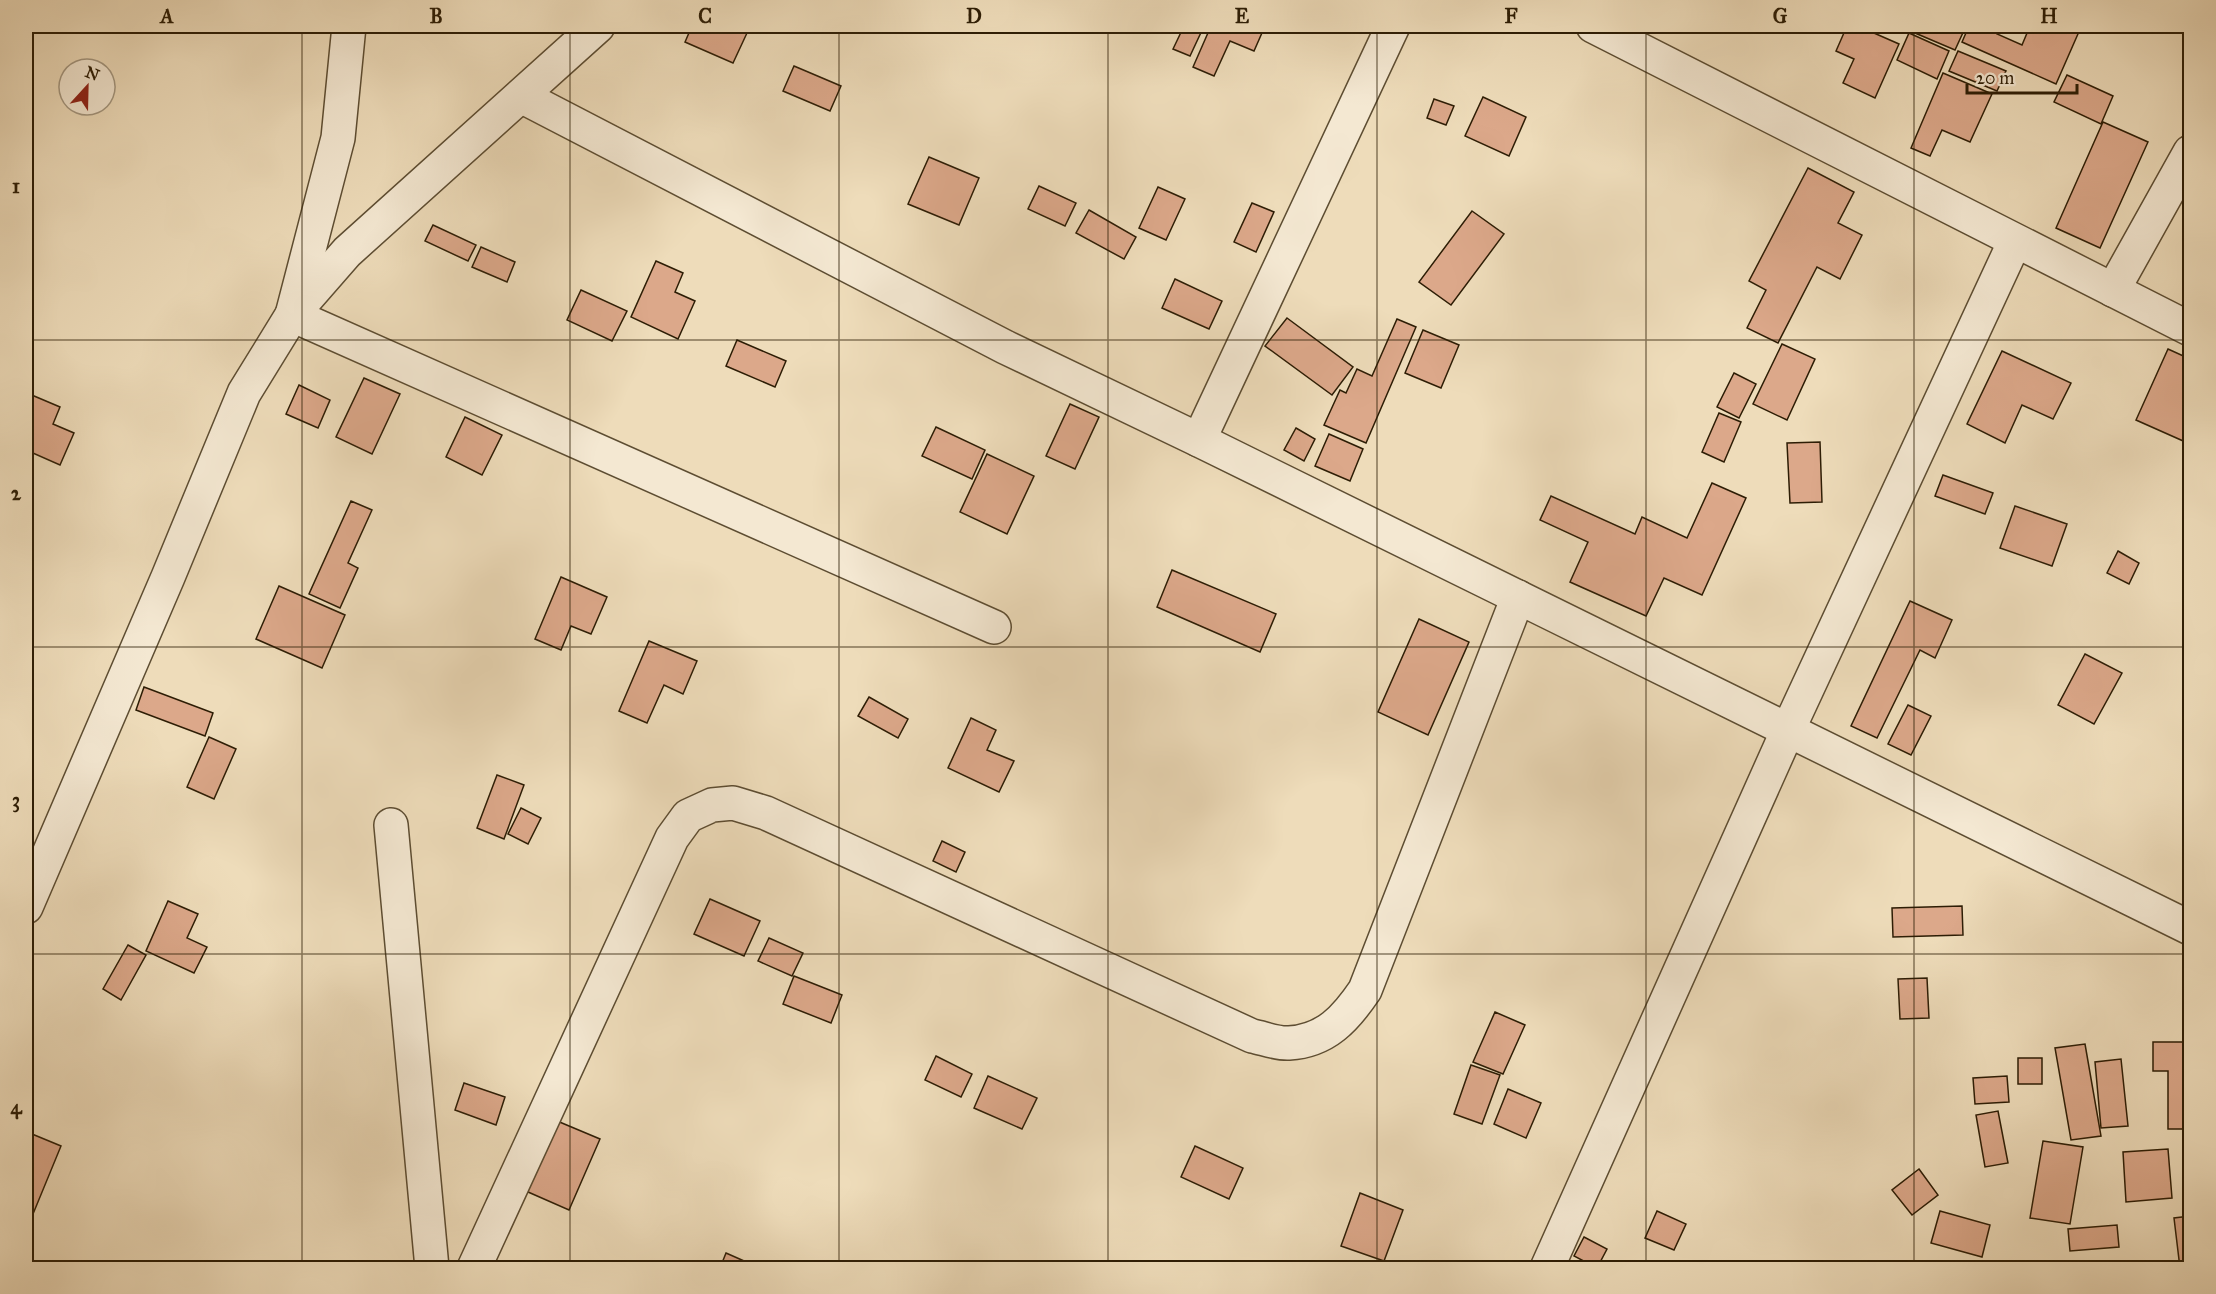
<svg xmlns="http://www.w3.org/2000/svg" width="2216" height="1294" viewBox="0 0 2216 1294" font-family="'IM FELL Great Primer',serif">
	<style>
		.building { fill: #dca88a; stroke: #2d1d05; stroke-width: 1.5 }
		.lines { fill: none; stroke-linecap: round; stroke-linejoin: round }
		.street-casing { stroke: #5d4d32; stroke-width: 36 }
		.street { stroke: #f4e8d2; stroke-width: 33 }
		.grid { fill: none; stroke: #2d1d05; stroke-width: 1.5; stroke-opacity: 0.55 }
		.neatline { fill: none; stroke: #2d1d05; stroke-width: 2 }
		.grid-label { font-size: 20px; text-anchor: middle; font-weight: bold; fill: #2d1d05 }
	</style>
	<rect width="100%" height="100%" fill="#eedcba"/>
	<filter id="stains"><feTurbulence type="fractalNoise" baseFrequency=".00333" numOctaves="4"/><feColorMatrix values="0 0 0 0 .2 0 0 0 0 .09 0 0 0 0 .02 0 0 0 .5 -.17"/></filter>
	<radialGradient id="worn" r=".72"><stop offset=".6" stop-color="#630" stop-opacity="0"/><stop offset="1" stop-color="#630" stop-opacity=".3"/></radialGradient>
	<g class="building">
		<path d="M692 26H729L747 33 733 63 685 42Z"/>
		<path d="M1184 26H1204L1190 56 1173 49Z"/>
		<path d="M1211 26H1265L1254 51 1230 41 1214 76 1193 67Z"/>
		<path d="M1847 26H1858L1899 44 1875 98 1843 83 1854 59 1836 51Z"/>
		<path d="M1910 26H1966L1955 50 1908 30Z"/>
		<path d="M1969 26H2001L1997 34 2022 45 2030 26 2081 27 2056 84 1962 42Z"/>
		<path d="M1909 33 1949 51 1937 79 1897 60Z"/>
		<path d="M1958 51 2006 71 1997 91 1949 71Z"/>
		<path d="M794 66 841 86 830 111 783 91Z"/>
		<path d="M1943 73 1992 94 1970 142 1942 130 1930 156 1911 148Z"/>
		<path d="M2067 75 2113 96 2101 124 2054 102Z"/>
		<path d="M1483 97 1526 117 1509 156 1465 136Z"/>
		<path d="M1434 99 1454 106 1446 125 1427 118Z"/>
		<path d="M2103 122 2148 142 2100 248 2056 228Z"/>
		<path d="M929 157 979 178 959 225 908 204Z"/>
		<path d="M1808 168 1854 192 1838 223 1862 235 1840 279 1817 267 1778 343 1747 328 1766 290 1749 281Z"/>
		<path d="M1039 186 1076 203 1065 226 1028 209Z"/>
		<path d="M1158 187 1185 199 1166 240 1139 228Z"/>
		<path d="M1252 203 1274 212 1256 252 1234 242Z"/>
		<path d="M1089 210 1136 237 1124 259 1076 233Z"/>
		<path d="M1472 211 1504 234 1451 305 1419 282Z"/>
		<path d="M433 225 476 245 468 261 425 241Z"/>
		<path d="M481 247 515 262 507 282 472 267Z"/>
		<path d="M656 261 683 273 675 292 695 301 678 339 631 317Z"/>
		<path d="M1175 279 1222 301 1209 329 1162 308Z"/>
		<path d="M581 290 627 311 612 341 567 320Z"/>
		<path d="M1287 318 1353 367 1332 395 1265 346Z"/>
		<path d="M1397 319 1416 327 1366 443 1324 425 1340 390 1346 393 1357 369 1372 376Z"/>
		<path d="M1423 330 1459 345 1441 388 1405 373Z"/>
		<path d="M737 340 786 361 775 387 726 366Z"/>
		<path d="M1782 344 1815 359 1787 420 1753 404Z"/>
		<path d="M2168 349 2190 359V444L2136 420Z"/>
		<path d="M2002 351 2071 383 2053 419 2022 405 2005 443 1967 424Z"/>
		<path d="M1734 373 1756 384 1739 418 1717 407Z"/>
		<path d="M364 378 400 394 372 454 336 437Z"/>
		<path d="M299 385 330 400 318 428 286 414Z"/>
		<path d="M27 393 60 407 53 424 74 433 60 465 26 450V397Z"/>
		<path d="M1070 404 1099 417 1075 469 1046 456Z"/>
		<path d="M1719 413 1741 422 1724 462 1702 452Z"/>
		<path d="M465 417 502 435 482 475 446 457Z"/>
		<path d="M936 427 985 450 972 479 922 456Z"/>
		<path d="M1296 428 1315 439 1304 461 1284 450Z"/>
		<path d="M1329 434 1363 449 1350 481 1315 466Z"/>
		<path d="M1820 442 1822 502 1790 503 1787 443Z"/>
		<path d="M987 454 1034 476 1007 534 960 512Z"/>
		<path d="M1943 475 1993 493 1985 514 1935 496Z"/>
		<path d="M1712 483 1746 498 1702 595 1664 578 1646 616 1570 582 1588 542 1540 520 1551 496 1635 534 1642 517 1687 538Z"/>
		<path d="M351 501 372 510 348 563 358 568 340 608 309 594Z"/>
		<path d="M2015 506 2067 524 2052 566 2000 548Z"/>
		<path d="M2118 551 2139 563 2129 584 2107 573Z"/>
		<path d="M1172 570 1276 614 1260 652 1157 607Z"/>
		<path d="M561 577 607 597 591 634 571 626 561 650 535 639Z"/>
		<path d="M279 586 345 615 322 668 256 639Z"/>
		<path d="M1910 601 1952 620 1935 658 1920 650 1877 738 1851 726Z"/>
		<path d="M1419 619 1469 642 1428 735 1378 712Z"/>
		<path d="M649 641 697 661 683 694 664 685 647 723 619 711Z"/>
		<path d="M2085 654 2122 673 2094 724 2058 705Z"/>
		<path d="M144 687 213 713 205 736 136 710Z"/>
		<path d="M869 697 908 719 898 738 858 716Z"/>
		<path d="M1908 705 1931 716 1911 755 1888 744Z"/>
		<path d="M971 718 996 730 987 750 1014 761 999 792 948 768Z"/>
		<path d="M209 737 236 749 214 799 187 787Z"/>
		<path d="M497 775 524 785 504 839 477 828Z"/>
		<path d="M521 808 541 818 528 844 508 834Z"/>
		<path d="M942 841 965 852 956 872 933 861Z"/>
		<path d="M710 899 760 921 744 956 694 934Z"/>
		<path d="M168 901 198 914 187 938 207 947 194 973 146 951Z"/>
		<path d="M1962 906 1963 935 1893 937 1892 908Z"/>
		<path d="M769 938 803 953 792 976 758 961Z"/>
		<path d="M128 945 146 955 121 1000 103 989Z"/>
		<path d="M794 976 842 995 831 1023 783 1004Z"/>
		<path d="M1927 978 1929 1018 1900 1019 1898 979Z"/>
		<path d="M1495 1012 1525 1025 1503 1074 1473 1062Z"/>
		<path d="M2153 1042H2190V1129H2168V1071H2153Z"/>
		<path d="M2085 1044 2101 1136 2071 1140 2055 1048Z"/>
		<path d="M936 1056 972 1074 961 1097 925 1080Z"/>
		<rect x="2018" y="1058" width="24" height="26"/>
		<path d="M2121 1059 2128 1126 2101 1128 2095 1062Z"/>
		<path d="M1471 1065 1500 1075 1482 1124 1454 1114Z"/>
		<path d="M988 1076 1037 1098 1022 1129 974 1108Z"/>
		<path d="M2007 1076 2009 1102 1975 1104 1973 1078Z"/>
		<path d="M464 1083 505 1097 496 1125 455 1110Z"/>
		<path d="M1508 1089 1541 1103 1526 1138 1494 1124Z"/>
		<path d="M1998 1111 2008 1163 1985 1167 1976 1115Z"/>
		<path d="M550 1118 600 1139 569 1210 519 1188Z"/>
		<path d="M32 1134 61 1146 26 1231V1151Z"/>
		<path d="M2043 1141 2083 1147 2070 1224 2030 1218Z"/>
		<path d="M1195 1146 1243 1168 1229 1199 1181 1177Z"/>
		<path d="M2168 1149 2172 1198 2126 1202 2123 1152Z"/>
		<path d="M1919 1169 1938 1195 1912 1215 1892 1190Z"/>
		<path d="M1360 1193 1403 1210 1384 1261 1341 1246Z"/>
		<path d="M1657 1211 1686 1224 1674 1250 1645 1238Z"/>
		<path d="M1940 1211 1990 1225 1982 1257 1931 1243Z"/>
		<path d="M2190 1216V1268H2180L2174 1218Z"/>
		<path d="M2117 1225 2119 1247 2070 1251 2068 1229Z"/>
		<path d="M1584 1237 1607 1249 1597 1268 1574 1256Z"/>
		<path d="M726 1253 760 1268H720Z"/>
	</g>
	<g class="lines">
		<g class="street-casing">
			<g id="street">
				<path d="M349 26 338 138 292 315 994 627"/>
				<path d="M1593 26 2190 329"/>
				<path d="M521 96 1005 347 1199 440 2190 928"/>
				<path d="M2113 290 2190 152"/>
				<path d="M1199 440 1393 26"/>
				<path d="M391 825 432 1268"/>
				<path d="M26 907 168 577 244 393 292 315 347 252 598 26"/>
				<path d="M474 1268 672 838 688 816 712 805 733 803 766 813 1252 1036C1263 1038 1278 1044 1289 1043 1326 1041 1346 1018 1365 990L1518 597"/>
				<path d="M1547 1268 1788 730 2015 241"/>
			</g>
		</g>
		<use href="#street" class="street"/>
	</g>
	<path class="grid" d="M302 26V1268M570 26V1268M839 26V1268M1108 26V1268M1377 26V1268M1646 26V1268M1914 26V1268M26 340H2190M26 647H2190M26 954H2190"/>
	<rect width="2216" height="1294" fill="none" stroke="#eedcba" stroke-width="66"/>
	<g transform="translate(87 87) rotate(22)"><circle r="28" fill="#f4e8d2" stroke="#a49780" stroke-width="1.5"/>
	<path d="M0-4.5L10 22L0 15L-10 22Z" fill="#8f2418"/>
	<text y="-9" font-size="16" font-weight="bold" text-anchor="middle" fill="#2d1d05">N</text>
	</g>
	<path d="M1967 84v9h110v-9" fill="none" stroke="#2d1d05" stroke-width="3"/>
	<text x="1976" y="84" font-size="18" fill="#2d1d05" stroke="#f4e8d2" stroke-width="4.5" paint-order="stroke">20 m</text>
	<rect x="33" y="33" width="2150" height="1228" class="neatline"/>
	<g class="grid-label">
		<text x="167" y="23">A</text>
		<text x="436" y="23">B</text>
		<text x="705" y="23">C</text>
		<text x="974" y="23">D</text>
		<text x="1242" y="23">E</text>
		<text x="1511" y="23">F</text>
		<text x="1780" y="23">G</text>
		<text x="2049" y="23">H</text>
		<text x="16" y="193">1</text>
		<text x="16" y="500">2</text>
		<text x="16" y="807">3</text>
		<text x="16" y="1114">4</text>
	</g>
	<rect width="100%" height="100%" filter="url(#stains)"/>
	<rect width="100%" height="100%" fill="url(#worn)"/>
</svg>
